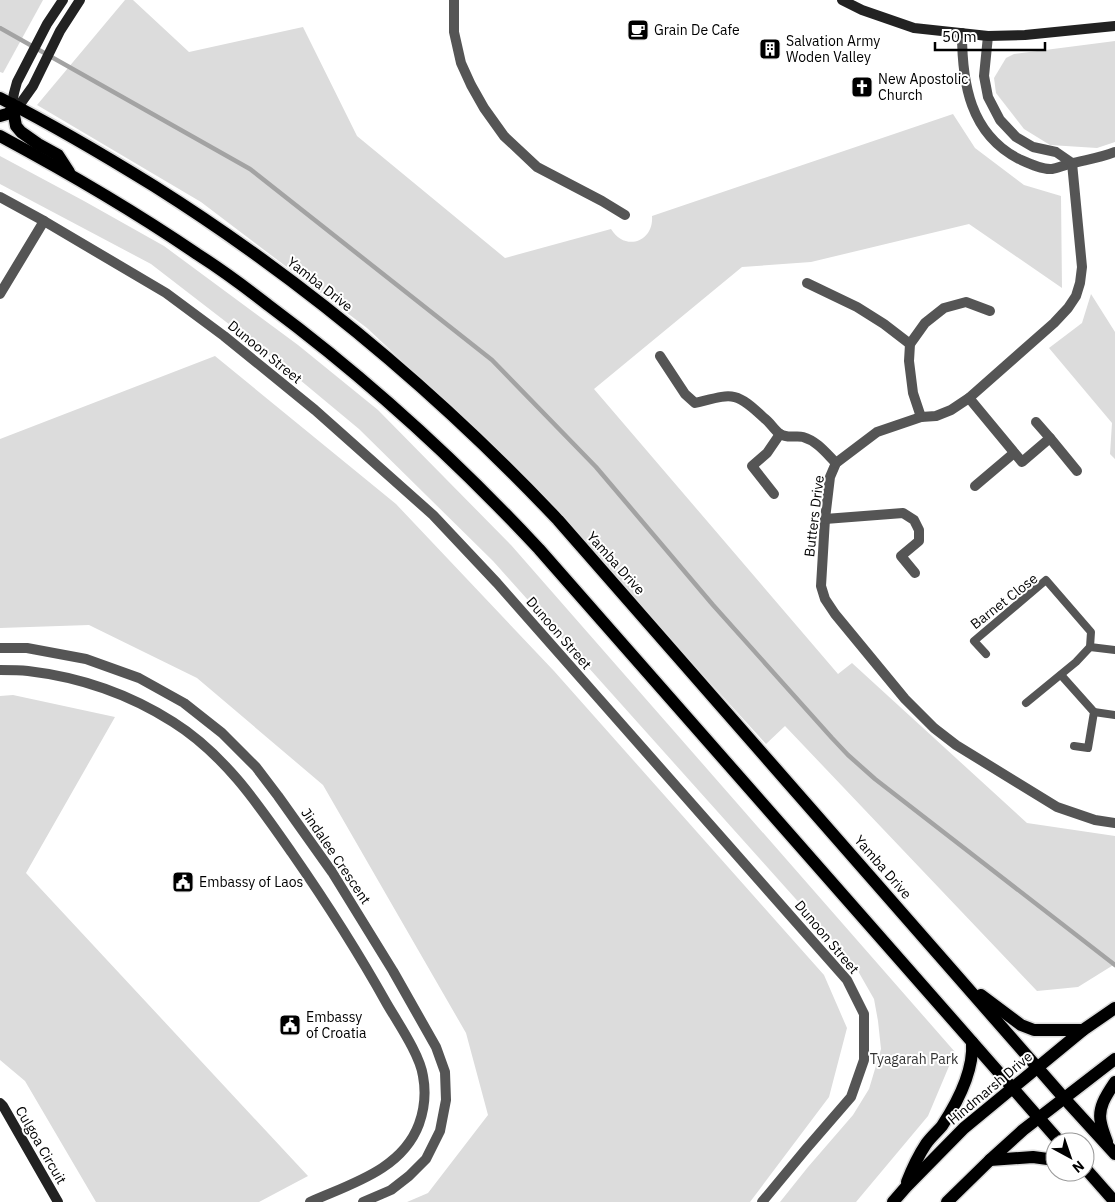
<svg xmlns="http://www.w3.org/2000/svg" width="1115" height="1202" viewBox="0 0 1115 1202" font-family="'IBM Plex Sans',sans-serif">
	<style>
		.green { fill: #dcdcdc }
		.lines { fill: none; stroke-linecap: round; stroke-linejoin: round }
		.stream { stroke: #a3a3a3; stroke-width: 4.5 }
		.primary-casing { stroke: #dbdbdb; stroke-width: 15 }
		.lane { stroke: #555; stroke-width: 8 }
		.street { stroke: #555; stroke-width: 10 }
		.secondary { stroke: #222; stroke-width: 10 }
		.primary { stroke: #000; stroke-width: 12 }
		.labels { text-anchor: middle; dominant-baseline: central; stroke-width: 4; stroke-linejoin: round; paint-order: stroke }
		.poi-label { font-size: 14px; fill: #000; stroke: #fff; text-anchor: start }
		.street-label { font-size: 14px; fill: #000; stroke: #fff }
		.park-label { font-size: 14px; fill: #333; stroke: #fff }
	</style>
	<rect width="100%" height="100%" fill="#fff"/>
	<g class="green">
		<path d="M0 0H43L3 73 0 72Z"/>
		<path d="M125 0H133L189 52 303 27 357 136 505 258 611 229C625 252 654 242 652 216L953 114 975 148 1024 185 1061 196 1062 288 969 224 811 262 742 267 594 389 838 674 852 663 1027 823 1115 836V964L1078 987 1037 991 785 726 766 744 510 463 367 328 201 202 37 105Z"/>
		<path d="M1115 41V142L1097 148 1050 145 1024 129 996 93 994 78 1006 58 1014 54Z"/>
		<path d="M0 156 84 201 164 246 298 345 378 410 511 545 955 1052 928 1116 856 1202H780L808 1167 853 1115 869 1089 881 1049 878 1021 874 999 854 964 493 561 359 429 282 365 151 264 0 184Z"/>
		<path d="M1091 294 1115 332V459L1110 454 1112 423 1049 348 1082 323Z"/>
		<path d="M215 356 396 504 554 671 824 975 847 1028 829 1097 750 1202H407L428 1193 488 1115 466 1033 323 785 197 678 89 625 0 628V439Z"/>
		<path d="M13 695 115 717 26 873 308 1176 259 1202H96L25 1081 0 1060V696Z"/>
	</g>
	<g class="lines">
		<path class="stream" d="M0 28 250 169 492 360 596 467 713 605 832 738 848 755 875 779 1115 965"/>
		<g class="primary-casing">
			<g id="primary">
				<path d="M0 98C53 125 104 155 154 186 303 280 438 393 558 520L1064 1098 1115 1154"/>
				<path d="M12 104 16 126 21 132 38 144 58 155 69 172"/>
				<path d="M0 116 7 114 18 107"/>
				<path d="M0 136C67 172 134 211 197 254 222 270 245 287 268 305 366 378 456 460 539 549L1038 1117 1060 1142"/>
				<path d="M981 995 1021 1025 1034 1030H1083"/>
				<path d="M1107 1142C1105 1136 1102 1129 1101 1123 1097 1108 1107 1094 1115 1082"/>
				<path d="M990 1160 1033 1157 1055 1160"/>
				<path d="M1085 1168 1115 1202"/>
				<path d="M907 1182C912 1169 918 1156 926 1144 931 1137 937 1132 942 1126 957 1103 974 1070 972 1042"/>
				<path d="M893 1202 906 1187 964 1128 1083 1030 1115 1008"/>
				<path d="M947 1202 990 1160 1023 1130 1115 1059"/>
			</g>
		</g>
		<g class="lane">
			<path d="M986 654 974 641 1046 580 1091 632 1090 647 1115 650"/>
			<path d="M1061 675 1094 712 1088 748 1074 746"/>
			<path d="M1026 703 1076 662 1090 647"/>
			<path d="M1094 712 1115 715"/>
		</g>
		<g class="street">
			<path d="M454 0V32L461 63 471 85 484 108 504 136 537 167 602 201 625 215"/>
			<path d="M962 33C962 83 970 134 1019 159 1028 163 1042 170 1052 169 1058 168 1064 165 1070 164 1085 160 1100 158 1115 152"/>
			<path d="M988 36 984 76 988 97 1000 120 1016 137 1033 147 1056 152 1072 163 1082 267 1080 283 1076 296 1068 308 1054 323 969 398 951 410 936 416 921 417 877 432 836 463 830 477 825 519 821 586 825 599 835 614 905 699 934 728 956 745 1057 807 1095 820 1115 823"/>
			<path d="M0 197 44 221 166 293 224 336 315 410 433 515 497 583 847 980 864 1014V1060L851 1097 806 1149 762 1202"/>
			<path d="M807 283 857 307 884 324 910 344"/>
			<path d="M0 294 44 221"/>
			<path d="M660 356 685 394 695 403C732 394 735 390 764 418 770 422 774 430 780 434 788 439 796 435 803 437 817 441 826 453 836 463"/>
			<path d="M969 398 1022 462 1050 438 1077 471"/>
			<path d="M921 417 913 393 909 361 910 344 925 323 944 308 966 302 990 311"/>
			<path d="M1036 422 1050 438"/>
			<path d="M975 486 1014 453"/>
			<path d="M774 494 752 466 767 453 780 434"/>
			<path d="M825 519 903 513 914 520 919 530V541L901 556 915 573"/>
			<path d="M0 648H27L86 659 139 678 184 703 222 733 256 767 278 796 332 872 393 971 436 1047 445 1072 446 1100 440 1131 426 1159 409 1176 391 1190 363 1202"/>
			<path d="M0 670C9 670 19 670 28 671 79 677 129 694 173 722 224 754 258 804 292 853 326 902 358 952 387 1004 398 1023 420 1055 423 1076 426 1092 424 1110 419 1124 402 1170 350 1184 310 1202"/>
		</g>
		<g class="secondary">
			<path d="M842 0 862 10 914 28 988 36 1025 35 1115 26"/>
			<path d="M12 104 14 93 17 82 47 24 63 0"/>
			<path d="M18 107 33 86 60 31 80 0"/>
			<path d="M0 1103 3 1106 58 1202"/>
		</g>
		<use href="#primary" class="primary"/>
	</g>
	<defs>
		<g id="cafe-square" transform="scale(1.125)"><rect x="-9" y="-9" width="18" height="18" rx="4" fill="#000" stroke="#fff"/><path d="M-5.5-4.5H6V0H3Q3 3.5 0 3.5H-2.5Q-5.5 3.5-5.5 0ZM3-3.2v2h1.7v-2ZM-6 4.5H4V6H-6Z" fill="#fff"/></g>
		<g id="building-square" transform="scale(1.125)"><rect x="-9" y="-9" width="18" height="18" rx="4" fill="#000" stroke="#fff"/><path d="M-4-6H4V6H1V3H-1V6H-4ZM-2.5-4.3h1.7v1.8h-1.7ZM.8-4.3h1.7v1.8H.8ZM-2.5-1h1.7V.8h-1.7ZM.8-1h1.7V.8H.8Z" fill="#fff"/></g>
		<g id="church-square" transform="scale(1.125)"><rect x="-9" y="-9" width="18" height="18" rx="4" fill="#000" stroke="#fff"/><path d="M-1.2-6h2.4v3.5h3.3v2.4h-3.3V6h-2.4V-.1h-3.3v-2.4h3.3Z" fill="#fff"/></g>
		<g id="civic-square" transform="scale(1.125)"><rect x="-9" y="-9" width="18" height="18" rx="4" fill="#000" stroke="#fff"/><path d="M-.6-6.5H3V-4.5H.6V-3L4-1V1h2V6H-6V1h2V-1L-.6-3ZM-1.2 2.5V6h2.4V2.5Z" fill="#fff"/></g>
	</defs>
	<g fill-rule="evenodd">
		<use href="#cafe-square" x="638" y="30"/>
		<use href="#building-square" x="770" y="49"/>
		<use href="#church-square" x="862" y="87"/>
		<use href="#civic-square" x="183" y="882"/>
		<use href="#civic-square" x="290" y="1025"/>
	</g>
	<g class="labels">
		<g class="poi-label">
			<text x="654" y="30">Grain De Cafe</text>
			<text x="786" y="41">Salvation Army<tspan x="786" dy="16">Woden Valley</tspan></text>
			<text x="878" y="79">New Apostolic<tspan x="878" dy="16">Church</tspan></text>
			<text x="199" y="882">Embassy of Laos</text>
			<text x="306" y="1017">Embassy<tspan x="306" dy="16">of Croatia</tspan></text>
		</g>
		<g class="street-label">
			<text transform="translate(320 284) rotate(38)">Yamba Drive</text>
			<text transform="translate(265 352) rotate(39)">Dunoon Street</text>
			<text transform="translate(814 516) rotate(-83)">Butters Drive</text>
			<text transform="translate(616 563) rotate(48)">Yamba Drive</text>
			<text transform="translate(1004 601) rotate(-38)">Barnet Close</text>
			<text transform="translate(559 633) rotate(49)">Dunoon Street</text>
			<text transform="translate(336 856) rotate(56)">Jindalee Crescent</text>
			<text transform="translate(883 867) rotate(49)">Yamba Drive</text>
			<text transform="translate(827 937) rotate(50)">Dunoon Street</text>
			<text transform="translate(990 1088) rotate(-40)">Hindmarsh Drive</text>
			<text transform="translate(41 1145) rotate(60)">Culgoa Circuit</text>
		</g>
		<g class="park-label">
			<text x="914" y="1059">Tyagarah Park</text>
		</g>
	</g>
	<g transform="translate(1070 1157) rotate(140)"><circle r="24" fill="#ffffff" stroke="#999999"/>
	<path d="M0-4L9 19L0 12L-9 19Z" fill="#000000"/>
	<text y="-8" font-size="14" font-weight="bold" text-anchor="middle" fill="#000000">N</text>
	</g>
	<path d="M935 42v8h110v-8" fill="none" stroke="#000000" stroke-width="2.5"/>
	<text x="942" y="42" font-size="15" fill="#000000" stroke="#ffffff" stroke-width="4" paint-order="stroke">50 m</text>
</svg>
